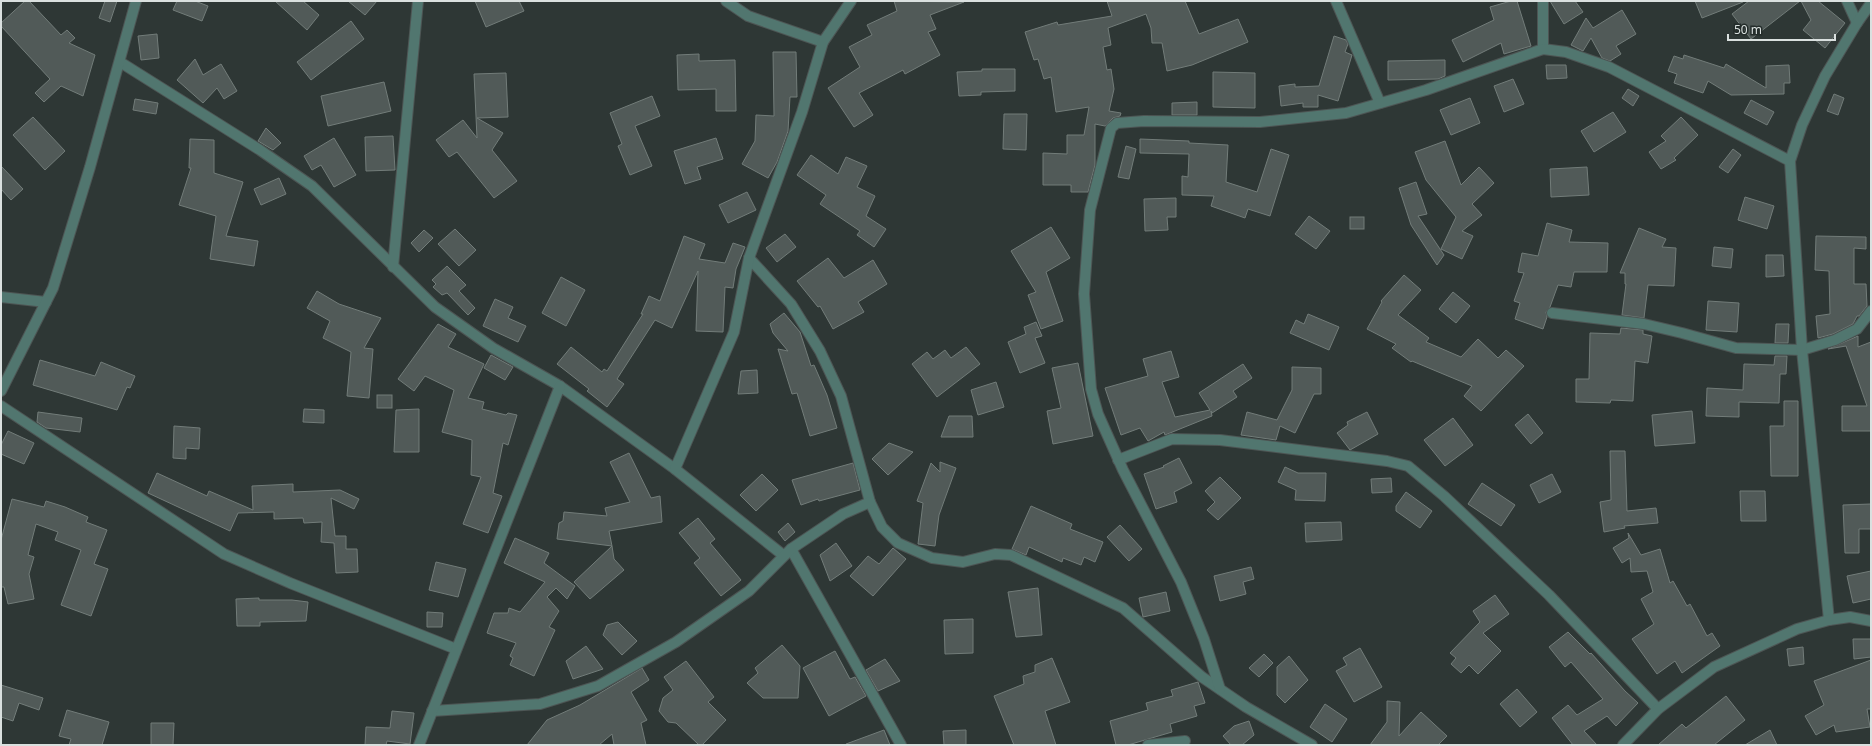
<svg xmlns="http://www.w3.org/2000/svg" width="1872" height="746" viewBox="0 0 1872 746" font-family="'Noto Sans',sans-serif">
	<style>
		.building { fill: #515a58; stroke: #727c79 }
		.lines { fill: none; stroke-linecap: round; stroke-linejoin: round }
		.minor-casing { stroke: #4d5554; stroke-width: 12 }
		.minor { stroke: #51766f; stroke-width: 10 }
	</style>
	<rect width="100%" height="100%" fill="#2e3735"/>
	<g class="building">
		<path d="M25 1H29L61 35 67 30 75 38 69 43 95 55 83 96 61 86 44 102 35 93 50 79 1 26V23Z"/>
		<path d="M105 1H117L110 22 99 18Z"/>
		<path d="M177 1H195L208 6 202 21 173 10Z"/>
		<path d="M275 1H303L319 15 307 30Z"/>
		<path d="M348 1H377L365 15Z"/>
		<path d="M475 1H519L524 11 486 27Z"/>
		<path d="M894 1 964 2 930 15 936 29 928 32 940 55 905 74 903 70 859 93 873 115 854 127 828 88 860 67 849 47 872 35 867 25 897 11Z"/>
		<path d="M1107 1H1185L1199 34 1238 19 1248 42 1192 65 1167 71 1162 43H1152L1151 28 1146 14 1108 28 1111 45 1103 47 1107 70 1111 69 1114 89 1109 111 1121 113 1120 116 1113 118 1105 126 1095 124V165L1088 192H1071V185H1043V153L1067 154V135H1084L1089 107 1056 112 1051 77 1044 79 1038 59 1034 60 1025 32 1057 22 1058 25 1112 16Z"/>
		<path d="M1511 1H1517L1531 46 1504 54 1501 43 1463 62 1452 40 1494 20 1490 7Z"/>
		<path d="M1550 1H1575L1583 12 1564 24Z"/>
		<path d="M1695 1H1743V2L1702 18Z"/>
		<path d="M1749 1H1800L1751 39 1732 14Z"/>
		<path d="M1801 1H1818L1845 23 1825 48 1803 30 1811 20Z"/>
		<path d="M1622 10 1636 34 1616 46 1621 54 1610 61 1602 58 1591 38 1583 51 1571 45 1586 18 1593 28Z"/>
		<path d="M351 21 364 39 311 80 297 62Z"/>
		<path d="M157 34 159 58 141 60 138 36Z"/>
		<path d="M1334 36 1346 40 1348 44 1345 52 1352 55 1338 101 1318 95V107H1303V103L1281 106 1279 86 1295 84V87L1319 86Z"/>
		<path d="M773 52H796L797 97H790L788 131 777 162 768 178 742 164 755 141 756 115 774 116Z"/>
		<path d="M699 54V61L735 60 736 111H716V89L678 90 677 55Z"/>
		<path d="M1684 55 1724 68 1726 64 1766 88V66L1789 65 1790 83H1784V94L1731 95 1708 81 1703 93 1674 83 1677 74 1668 71 1674 56 1683 59Z"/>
		<path d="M195 59 203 75 221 64 237 91 224 99 217 88 203 103 177 80Z"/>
		<path d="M1445 60V76L1438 79 1388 80V61Z"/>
		<path d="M1546 65H1566L1567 78 1547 79Z"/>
		<path d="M982 69H1015V91L981 92V95L959 96 957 72 982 71Z"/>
		<path d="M1213 72 1255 73V108L1213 107Z"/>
		<path d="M506 73 508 117 477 118 503 133 492 150 517 181 494 198 457 152 449 157 436 140 463 120 477 138 474 74Z"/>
		<path d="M1513 79 1524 104 1504 112 1494 86Z"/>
		<path d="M384 82 391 111 328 126 321 96Z"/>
		<path d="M1628 89 1639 96 1633 106 1622 98Z"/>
		<path d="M1834 94 1844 98 1838 115 1827 111Z"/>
		<path d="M652 96 660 116 635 126 652 166 630 175 618 146 622 144 610 113Z"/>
		<path d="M1470 98 1480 123 1451 135 1440 110Z"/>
		<path d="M135 99 158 103 156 114 133 110Z"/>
		<path d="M1751 100 1774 112 1767 125 1744 113Z"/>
		<path d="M1197 102V115H1172V103Z"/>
		<path d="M1613 112 1626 132 1594 152 1581 131Z"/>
		<path d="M1004 114H1027L1026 150 1003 149Z"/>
		<path d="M33 117 65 151 45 170 13 135Z"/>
		<path d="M1681 117 1698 135 1674 158 1676 160 1661 169 1649 152 1666 141 1661 136Z"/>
		<path d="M266 128 281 143 273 150 258 141Z"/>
		<path d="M393 136 395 170 366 171 365 137Z"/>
		<path d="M334 138 356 175 334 187 321 165 312 170 304 156Z"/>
		<path d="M716 138 723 159 697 167 701 179 685 184 674 151Z"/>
		<path d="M190 139 214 140V173L243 182 226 236 258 241 254 266 210 259 216 216 179 205 191 168H189Z"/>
		<path d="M1140 139 1189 141V143L1228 145 1226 182 1257 192 1271 149 1289 155 1270 216 1248 209 1245 218 1211 206 1214 196 1182 195V176L1188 177 1189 154 1140 153Z"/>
		<path d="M1445 141 1461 185 1479 167 1494 183 1472 204 1482 215 1462 231 1473 236 1462 259 1441 249 1456 217 1426 180 1415 152Z"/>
		<path d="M1126 146 1136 149 1129 179 1118 177Z"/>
		<path d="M1733 149 1741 155 1728 173 1719 167Z"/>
		<path d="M811 155 838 174 846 157 867 166 857 187 875 196 866 216 886 229 874 247 857 235 860 231 820 204 826 195 797 175Z"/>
		<path d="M1 166 23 189 11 200 1 189Z"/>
		<path d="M1587 167 1589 195 1551 197 1550 169Z"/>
		<path d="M279 178 286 194 261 205 254 189Z"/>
		<path d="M1416 182 1427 214 1418 216 1444 255 1437 265 1411 225 1399 188Z"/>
		<path d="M747 192 756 210 728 223 719 205Z"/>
		<path d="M1745 197 1774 206 1767 229 1738 220Z"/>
		<path d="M1176 198V217H1167L1168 230 1145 231 1144 199Z"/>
		<path d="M1309 216 1330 231 1316 249 1295 234Z"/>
		<rect x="1350" y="217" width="14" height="12"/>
		<path d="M1547 223 1572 230 1569 242 1608 243 1607 272H1574L1571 287 1558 285 1550 307 1546 312 1547 317 1543 329 1515 319 1520 303 1514 301 1524 273 1518 272 1522 253 1538 256Z"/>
		<path d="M1051 227 1070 258 1046 272 1063 321 1041 329 1028 295 1036 292 1011 251Z"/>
		<path d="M1639 228 1666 239 1662 247 1676 248 1674 286 1648 285 1644 318 1622 315 1626 284H1625V273H1620Z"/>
		<path d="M455 229 476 250 459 266 438 244Z"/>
		<path d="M424 230 433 238 419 252 411 243Z"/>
		<path d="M785 234 796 247 777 262 766 248Z"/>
		<path d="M684 236 705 244 699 259 725 263 733 243 745 247 736 269 733 288 725 287 723 332 696 331 698 271 672 328 655 320 617 379 624 384 607 407 587 391 589 389 557 364 571 347 602 372 604 369 607 371 643 314H641L649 296 660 301Z"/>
		<path d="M1816 236 1866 237V249L1854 248V284H1866L1867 306 1859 316H1857L1853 324 1833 334 1818 338 1816 316 1830 314 1829 271 1815 270Z"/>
		<path d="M1714 247 1733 249 1731 268 1712 266Z"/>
		<path d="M1766 255H1783L1784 276 1766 277Z"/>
		<path d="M828 258 844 278 873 260 887 284 858 302 864 312 833 329 820 306 818 307 797 281Z"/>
		<path d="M447 266 466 285 459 291 475 308 468 315 447 293 442 295 433 287 436 284 432 280Z"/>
		<path d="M1404 275 1421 290 1398 315 1429 338 1426 342 1461 357 1478 339 1498 358 1506 350 1524 366 1481 411 1464 396 1472 386 1412 361 1411 362 1392 348 1396 344 1367 329 1382 302 1381 301Z"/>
		<path d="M561 277 585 290 566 326 542 313Z"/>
		<path d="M317 291 339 304 381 318 364 348 373 349 369 398 347 396 351 352 323 338 330 321 307 308Z"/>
		<path d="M1453 292 1470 306 1456 323 1439 309Z"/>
		<path d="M495 299 513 307 508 318 526 326 518 342 483 326Z"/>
		<path d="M1708 301 1739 303 1737 332 1706 330Z"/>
		<path d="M784 313 800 332 811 366 814 365 827 395 837 428 810 436 797 393 792 394 778 349 788 351 773 333 770 324Z"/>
		<path d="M1308 314 1339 327 1329 350 1290 333 1296 320 1304 324Z"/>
		<path d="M1036 322 1042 336 1035 338 1045 363 1020 373 1008 342 1026 334 1024 327Z"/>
		<path d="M438 324 456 334 448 347 484 364 468 398 484 402 482 409 506 415 508 413 517 415 508 445 503 443 493 493 502 496 488 533 463 524 481 477 471 475 472 440 442 432 454 390 425 376 414 391 398 379Z"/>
		<path d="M1776 324H1789L1788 343H1775Z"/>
		<path d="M1621 328 1643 330V334L1652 336 1648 363 1635 361 1633 401 1611 400 1610 403 1576 402V379H1589L1590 333 1620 334Z"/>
		<path d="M1858 336V347L1871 342V431H1842V406H1867L1846 346 1828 349Z"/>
		<path d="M966 347 980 364 937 397 912 364 927 352 933 359 945 350 951 358Z"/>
		<path d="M1171 351 1179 377 1162 382 1175 417 1210 410 1199 393 1243 364 1252 378 1233 391 1237 397 1212 413 1211 411 1212 416 1165 435 1164 432 1148 441 1140 428 1121 435 1105 388 1148 376 1143 359Z"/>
		<path d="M491 355 513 367 505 380 484 368Z"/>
		<path d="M1775 356H1787L1786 374H1780L1779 403 1739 402V417L1706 416 1707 388 1743 390 1744 364 1774 365Z"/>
		<path d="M40 360 95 376 101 362 135 376 130 388 127 387 117 410 33 385Z"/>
		<path d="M1078 363 1093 436 1053 444 1047 411 1061 408 1052 368Z"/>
		<path d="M1292 367 1321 368V394H1314L1295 433 1280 426 1276 440 1241 435 1247 412 1277 420 1292 390Z"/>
		<path d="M757 370 758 393 738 394 741 371Z"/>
		<path d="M996 382 1004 407 978 415 971 390Z"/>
		<rect x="377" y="395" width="15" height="13"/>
		<path d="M1784 401H1798V476H1771L1770 426H1784Z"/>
		<path d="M304 409 324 410V423L303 422Z"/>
		<path d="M419 409V452H394L396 410Z"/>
		<path d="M1692 411 1695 443 1655 446 1652 415Z"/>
		<path d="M38 412 82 418 80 432 46 428 37 422Z"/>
		<path d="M1367 412 1378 434 1350 450 1337 433 1348 425 1347 422Z"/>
		<path d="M1528 414 1543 433 1531 444 1515 425Z"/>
		<path d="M949 416H972L973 437H941Z"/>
		<path d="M1453 418 1473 445 1445 466 1424 440Z"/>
		<path d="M174 426 200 428 199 449 186 448V459L173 458Z"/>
		<path d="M8 431 34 443 24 464 1 454V445Z"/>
		<path d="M889 443 913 452 888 475 872 459Z"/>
		<path d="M1610 451H1625L1627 511 1656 508 1658 523 1624 526 1625 528 1604 532 1600 502 1611 500Z"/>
		<path d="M629 453 651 498 660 496 662 522 609 531 612 546 557 539 559 523 563 521 564 512 607 516 605 508 630 502 610 462Z"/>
		<path d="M1179 458 1192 483 1174 492 1177 502 1156 509 1144 474 1164 467 1163 466Z"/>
		<path d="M940 462 956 468 939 515 935 546 918 544 923 503 917 501 931 463 940 472Z"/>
		<path d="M853 463 860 490 819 501 818 499 801 505 792 480Z"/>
		<path d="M1285 467 1298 473H1326L1325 501 1295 500 1296 490 1278 482Z"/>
		<path d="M157 473 207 496 209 491 253 510 252 486 293 484V492L340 490 359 499 354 509 331 498 335 536H346V549H357L358 572 336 573 334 543 321 542 322 522 304 523 303 518 274 519V512L238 513 230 531 148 493Z"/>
		<path d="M762 474 778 490 756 511 740 495Z"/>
		<path d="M1552 474 1561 492 1539 503 1530 485Z"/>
		<path d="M1220 477 1241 498 1218 520 1207 510 1215 502 1205 491Z"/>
		<path d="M1391 478 1392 492 1372 493 1371 479Z"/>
		<path d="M1482 483 1515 505 1501 526 1468 504Z"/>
		<path d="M1740 491H1765L1766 521H1741Z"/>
		<path d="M1406 492 1432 511 1420 528 1396 511V506Z"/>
		<path d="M12 499 44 507 46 501 65 507 88 517 86 522 107 530 94 564 108 569 91 616 61 605 81 550 55 540 58 532 36 524 28 555 34 557 29 574 34 599 8 604 4 587H1V540Z"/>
		<path d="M1871 504V529H1859V553H1845L1843 505Z"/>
		<path d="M1031 506 1072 524 1070 529 1103 542 1095 562 1084 557 1081 565 1063 558 1062 562 1029 547 1026 555 1012 549Z"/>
		<path d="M698 518 715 539 710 543 741 580 721 596 694 563 700 558 679 533Z"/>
		<path d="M1341 522 1342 540 1306 542 1305 523Z"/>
		<path d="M788 523 795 532 785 541 778 532Z"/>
		<path d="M1120 525 1142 549 1129 561 1107 537Z"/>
		<path d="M1628 533 1641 555 1660 549 1670 583 1673 581 1687 606 1690 604 1707 636 1712 633 1720 646 1682 673 1675 661 1657 674 1632 639 1654 624 1641 599 1653 592 1647 571 1631 572 1630 558 1622 563 1613 548 1629 538Z"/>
		<path d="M515 538 549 553 544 563 575 586 567 599 556 588 547 597 559 611 549 627 555 630 534 676 510 665 513 658 510 656 516 643 487 633 494 613H508L509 608 520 612 545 582 504 563Z"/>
		<path d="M836 543 852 566 830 581 820 555Z"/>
		<path d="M612 546 614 559 624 570 590 599 574 582Z"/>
		<path d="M893 548 906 559 873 596 850 576 868 556 879 564Z"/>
		<path d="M436 562 466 569 458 597 429 590Z"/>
		<path d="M1251 567 1254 579 1243 582 1246 594 1220 601 1214 576Z"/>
		<path d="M1871 571V599L1853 603 1847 576Z"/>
		<path d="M1038 588 1042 635 1016 637 1008 592Z"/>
		<path d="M1166 592 1170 611 1143 617 1139 598Z"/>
		<path d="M1495 595 1509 614 1483 633 1501 651 1478 674 1469 665 1461 673 1451 664 1456 658 1450 653 1480 622 1473 611Z"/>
		<path d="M259 598V600H292L308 602 306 621 260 622V626H237L236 599Z"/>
		<path d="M427 612 443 613 442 627H427Z"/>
		<path d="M973 619V653L945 654 944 620Z"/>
		<path d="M618 622 637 641 622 655 603 635 607 625Z"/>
		<path d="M1568 632 1590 654 1591 653 1625 691 1638 703 1616 726 1607 716 1584 731 1597 745H1573L1552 718 1568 705 1577 715 1603 699 1571 662 1565 667 1549 647Z"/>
		<path d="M1853 639H1871V657L1854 659Z"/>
		<path d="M782 645 800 666 798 698H763L747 683 758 673 755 668Z"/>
		<path d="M586 646 603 669 573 679 566 661Z"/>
		<path d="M1803 647 1804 664 1789 666 1787 649Z"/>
		<path d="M1360 648 1382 687 1354 702 1336 671 1347 665 1343 658Z"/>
		<path d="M835 651 850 679 855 677 866 696 829 716 803 668Z"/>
		<path d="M1264 654 1273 663 1259 677 1249 668Z"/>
		<path d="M1289 656 1308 680 1285 703 1277 695V667Z"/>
		<path d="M1052 658 1070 702 1045 711 1056 745H1014L994 696 1024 684 1023 676 1035 672V665Z"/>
		<path d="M885 659 900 681 878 691 866 670Z"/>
		<path d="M1871 660V709H1867L1870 727 1836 732 1834 725 1816 735 1805 716 1824 705 1814 681Z"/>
		<path d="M686 661 714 697 708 702 726 720 702 745H699L676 723 668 722 659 711 663 698 673 690 664 677Z"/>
		<path d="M642 668 649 680 631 692 647 720 641 723 646 745H614L612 734 599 745H527L547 720 580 705Z"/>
		<path d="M1198 682 1205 703 1194 706 1197 716 1170 724 1172 732 1128 745H1116L1110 721 1148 710 1146 703 1173 696 1171 690Z"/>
		<path d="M1 685 43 698 39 710 19 703 13 721 1 717Z"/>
		<path d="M1517 689 1537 712 1520 727 1500 704Z"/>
		<path d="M1726 696 1745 720 1714 745H1658L1682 724 1686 728Z"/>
		<path d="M1387 701 1400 702 1399 736 1421 712 1447 736 1438 745H1370L1387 722Z"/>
		<path d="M1325 704 1347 719 1332 742 1310 727Z"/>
		<path d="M67 710 109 722 102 745H69L71 739 59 736Z"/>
		<path d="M392 711 414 713 410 744 387 741 386 745H365L366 727 390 728Z"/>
		<path d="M1249 721 1254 735 1242 745H1231L1223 736 1234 726Z"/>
		<path d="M151 723H174L173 745H151Z"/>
		<path d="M884 730 890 745H847L846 744Z"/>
		<path d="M966 730V745H944L943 731Z"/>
		<path d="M1770 730 1777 745H1745Z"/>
	</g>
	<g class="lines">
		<g class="minor-casing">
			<g id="minor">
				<path d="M726 1 748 16 823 42"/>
				<path d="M1336 1 1380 103"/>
				<path d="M1543 1V49"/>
				<path d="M1847 1 1857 23"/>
				<path d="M120 62 260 150 312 186 435 307 493 348 560 386 675 469 783 555"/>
				<path d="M749 258 791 304 820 351 841 396 870 502 882 527 898 543 932 558 963 562 995 554 1011 555 1123 608 1202 677 1246 707 1312 745"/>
				<path d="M393 267 418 1"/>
				<path d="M1 297 46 302"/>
				<path d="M1552 313 1644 324 1682 333 1736 348 1802 350 1835 340 1857 329 1871 311"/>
				<path d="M1 391 53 288 90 167 136 1"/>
				<path d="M1 406 224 554 290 583 456 649"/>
				<path d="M1118 460 1172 439 1220 440 1387 461 1408 466 1444 496 1549 595 1658 709"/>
				<path d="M675 469 734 332 749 258 802 112 823 42 851 1"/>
				<path d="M791 549 901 745"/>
				<path d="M1829 620 1802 350 1790 161 1802 125 1825 76 1857 23 1871 3"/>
				<path d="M1220 689 1204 639 1181 582 1123 470 1098 414 1091 389 1084 294 1090 210 1111 128 1117 123 1144 121 1260 122 1346 113 1426 90 1543 49 1566 52 1609 67 1790 161"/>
				<path d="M432 711 540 704 598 686 676 642 749 591 791 549 843 514 870 502"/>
				<path d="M419 745 560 386"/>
				<path d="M1148 745 1185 741"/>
				<path d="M1623 745 1658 709 1714 667 1797 629 1829 620 1850 617 1871 621"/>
			</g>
		</g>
		<use href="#minor" class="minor"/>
	</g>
	<rect width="1872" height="746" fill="none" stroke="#dae0df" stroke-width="4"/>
	<path d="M1728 34v6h107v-6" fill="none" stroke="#dae0df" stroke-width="2"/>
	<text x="1734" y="34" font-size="12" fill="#dae0df" stroke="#242d2b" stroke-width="3" paint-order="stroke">50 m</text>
</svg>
